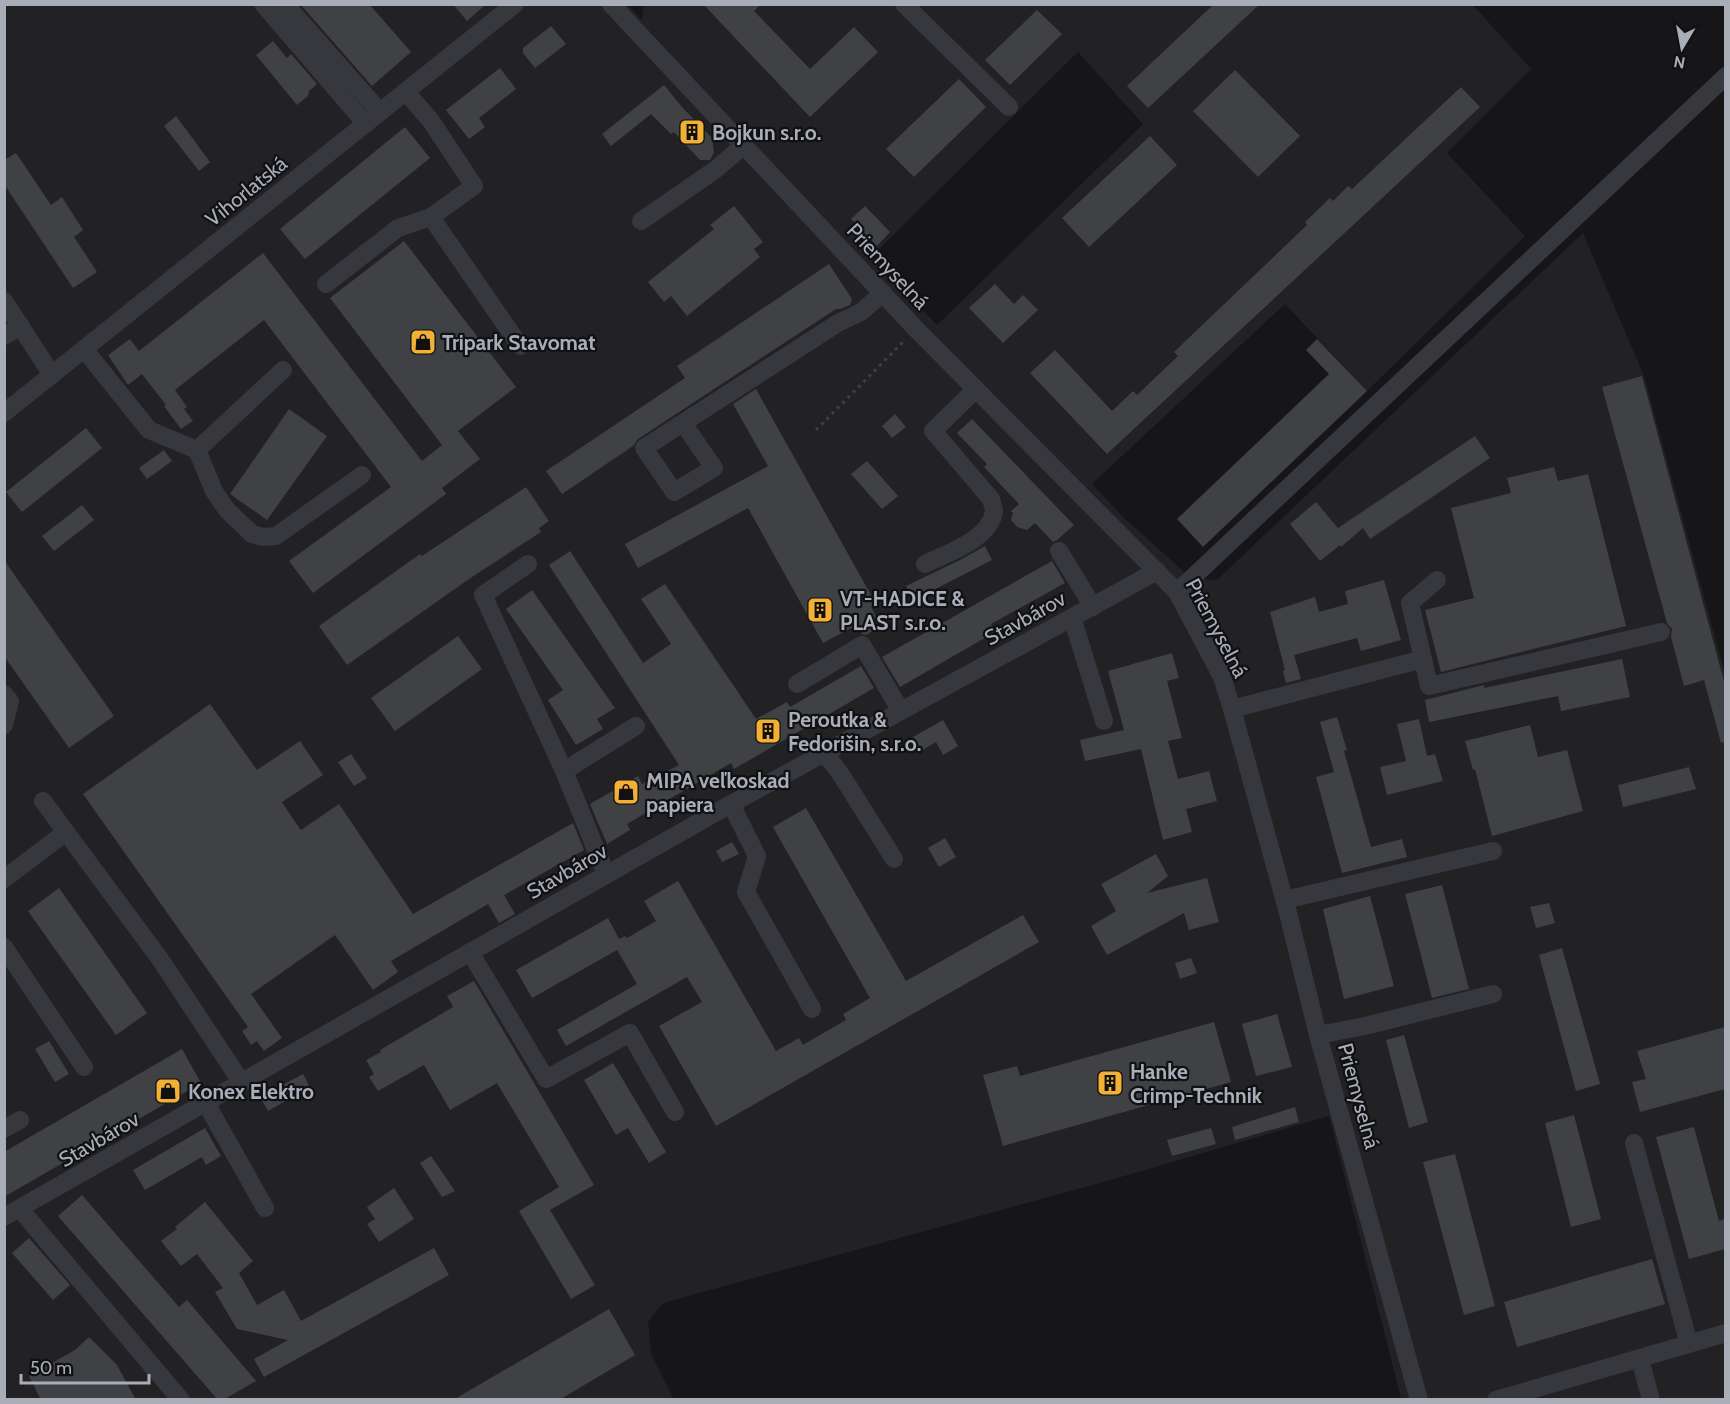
<svg xmlns="http://www.w3.org/2000/svg" width="1730" height="1404" viewBox="0 0 1730 1404" font-family="Cabin,sans-serif">
	<style>
		.built { fill: #222225; fill-rule: evenodd }
		.building { fill: #404145 }
		.lines { fill: none; stroke-linecap: round; stroke-linejoin: round }
		.path { stroke: #3d3f44; stroke-width: 3; stroke-dasharray: 3 4.5; stroke-linecap: butt }
		.minor { stroke: #37383d; stroke-width: 18 }
		.labels { text-anchor: middle; dominant-baseline: central; stroke-width: 4.5; stroke-linejoin: round; paint-order: stroke }
		.poi-label { font-size: 21px; font-weight: bold; fill: #a8adb8; stroke: #111113; text-anchor: start }
		.street-label { font-size: 21px; fill: #a8adb8; stroke: #111113 }
	</style>
	<rect width="100%" height="100%" fill="#161618"/>
	<path class="built" d="M627 4 642 20 644 4H1472L1531 69 1447 153 1525 236 1367 391 1285 304 1092 484 1123 517 1191 578 1217 580 1583 233 1644 376 1725 674V1399H1396L1401 1398 1329 1116 1114 1179 663 1303 648 1322 651 1354 674 1399 5 1400V5ZM1078 52 1143 124 937 325 872 256Z"/>
	<g class="building">
		<path d="M300 4H369L411 52 372 86Z"/>
		<path d="M453 4H486L467 21Z"/>
		<path d="M703 4H761L754 11 810 69 854 27 878 52 810 117Z"/>
		<path d="M1214 4H1260L1148 108 1127 86Z"/>
		<path d="M1037 10 1062 34 1010 85 985 60Z"/>
		<path d="M551 26 566 44 535 68 523 53V48Z"/>
		<path d="M273 41 287 58 291 54 317 84 309 91 308 96 297 105 256 55Z"/>
		<path d="M500 68 516 89 479 118 485 127 469 139 446 110Z"/>
		<path d="M1235 70 1300 136 1258 177 1193 111Z"/>
		<path d="M959 79 986 107 914 177 886 149Z"/>
		<path d="M664 85 682 107 712 138 714 152 710 160H700L674 132 671 134 651 114 611 146 602 134Z"/>
		<path d="M1461 87 1480 107 1107 454 1030 373 1055 350 1112 411 1133 391 1137 395 1178 356 1174 352 1307 225 1305 222 1330 198 1333 201 1348 186 1352 189Z"/>
		<path d="M176 116 210 162 199 171 164 126Z"/>
		<path d="M405 127 430 158 305 259 280 229Z"/>
		<path d="M1150 136 1177 165 1089 247 1062 218Z"/>
		<path d="M16 153 51 205 62 197 83 230 74 237 97 272 73 288 4 184V160Z"/>
		<path d="M734 206 763 242 754 249 760 257 687 316 671 296 664 302 648 282 714 229 710 225Z"/>
		<path d="M865 206 890 232 877 246 851 219Z"/>
		<path d="M404 241 516 387 458 431 480 459 442 488 446 494 313 593 289 561 391 487 264 320 175 390 187 407 184 409 193 421 181 429 164 406 166 405 142 374 128 385 108 355 130 339 139 351 263 253 422 461 442 445 330 298Z"/>
		<path d="M829 264 852 299 850 305 840 309H836L638 439 633 446 562 494 546 471 685 378 677 366Z"/>
		<path d="M995 284 1014 304 1023 295 1038 310 1003 343 969 308Z"/>
		<path d="M1317 339 1367 391 1203 547 1177 519 1329 374 1306 350Z"/>
		<path d="M1642 376 1725 685V742L1721 743 1704 680 1684 686 1671 637 1672 629 1667 623 1602 387Z"/>
		<path d="M756 389 876 604 871 607 881 626 866 635 862 634 857 625 823 643 748 508 638 568 625 544 768 466 733 404Z"/>
		<path d="M289 409 327 436 267 520 230 494Z"/>
		<path d="M895 414 906 427 892 438 882 426Z"/>
		<path d="M972 419 1074 525 1057 540 1053 542 1035 523 1027 530 1017 527 1011 520 1013 513 1011 511 1019 504 984 467 987 464 957 433Z"/>
		<path d="M86 428 102 448 22 512 6 492Z"/>
		<path d="M1475 436 1490 458 1370 539 1363 528 1341 547 1340 545 1320 561 1290 524 1316 502 1338 528Z"/>
		<path d="M164 450 172 461 147 479 139 468Z"/>
		<path d="M867 461 898 496 882 509 851 474Z"/>
		<path d="M1554 467 1558 481 1588 474 1626 626 1441 672 1425 610 1474 598 1451 508 1511 493 1507 478Z"/>
		<path d="M526 487 549 521 539 528 541 532 469 579 347 665 319 626 420 554 422 556Z"/>
		<path d="M82 505 94 520 54 551 42 536Z"/>
		<path d="M985 546 992 560 914 600 906 586 960 560Z"/>
		<path d="M570 551 643 663 671 644 641 599 665 584 756 719 787 702 790 707 861 666 874 688 734 769 731 763 627 824 630 830 607 844 590 804 638 776 642 784 679 765 549 565Z"/>
		<path d="M4 560 114 716 69 748 4 656Z"/>
		<path d="M1052 561 1065 583 991 624 995 632 900 687 882 657Z"/>
		<path d="M1384 580 1401 640 1361 651 1357 638 1294 655 1301 679 1286 683 1283 671 1285 670 1270 612 1315 597 1319 612 1348 604 1345 591Z"/>
		<path d="M532 590 615 708 597 719 603 729 576 745 548 700 563 690 506 609Z"/>
		<path d="M458 636 482 669 395 731 371 698Z"/>
		<path d="M1172 653 1179 678 1167 681 1182 738 1168 741 1178 779 1209 771 1217 801 1186 809 1192 832 1163 840 1141 749 1085 761 1080 740 1124 730 1108 671Z"/>
		<path d="M1622 659 1630 697 1561 711 1558 696 1429 722 1425 700 1484 685V688Z"/>
		<path d="M210 704 257 770 300 741 323 775 282 802 293 819 301 830 339 804 413 914 573 823 584 850 504 895 515 914 499 923 488 904 391 961 398 972 373 990 335 935 251 994 282 1038 264 1051 257 1041 251 1045 242 1031 248 1027 83 794Z"/>
		<path d="M1337 717 1347 750 1344 751 1371 847 1402 839 1407 857 1342 873 1316 777 1334 772 1320 722Z"/>
		<path d="M1419 719 1427 756 1435 754 1443 781 1387 795 1380 767 1406 761 1397 724Z"/>
		<path d="M943 720 958 746 943 755 936 742 921 751 913 737Z"/>
		<path d="M1530 725 1538 757 1567 750 1583 811 1492 836 1475 769 1473 770 1465 741Z"/>
		<path d="M351 754 367 778 354 786 338 762Z"/>
		<path d="M1689 767 1696 789 1623 807 1618 785Z"/>
		<path d="M806 808 906 981 1023 915 1039 942 716 1126 659 1026 702 1002 687 977 566 1046 557 1030 637 984 617 950 532 998 516 970 608 918 619 939 625 936 627 938 656 921 644 901 678 881 776 1051 799 1038 803 1045 846 1020 843 1014 870 998 773 827Z"/>
		<path d="M945 838 956 857 939 867 928 848Z"/>
		<path d="M732 842 739 854 722 862 716 851Z"/>
		<path d="M1156 854 1168 876 1147 893 1207 878 1219 922 1189 930 1184 913 1107 955 1091 926 1116 911 1101 884Z"/>
		<path d="M1442 885 1469 989 1432 998 1405 894Z"/>
		<path d="M59 888 147 1013 116 1035 28 911Z"/>
		<path d="M1370 896 1394 986 1344 999 1323 909Z"/>
		<path d="M1549 903 1555 923 1536 928 1530 907Z"/>
		<path d="M1562 948 1600 1084 1576 1091 1539 955Z"/>
		<path d="M1191 958 1197 973 1180 979 1175 963Z"/>
		<path d="M474 981 594 1185 550 1210 595 1285 571 1299 519 1211 559 1187 497 1083 450 1110 424 1065 378 1091 369 1077 374 1074 366 1060 381 1052 380 1050 453 1007 447 996Z"/>
		<path d="M1277 1014 1292 1067 1256 1076 1242 1024Z"/>
		<path d="M1214 1022 1231 1082 1003 1146 983 1075 1017 1066 1020 1076Z"/>
		<path d="M1725 1027V1089L1640 1112 1632 1082 1646 1079 1637 1051Z"/>
		<path d="M1404 1035 1428 1122 1409 1128 1386 1040Z"/>
		<path d="M49 1041 69 1074 55 1082 35 1049Z"/>
		<path d="M182 1049 201 1083 4 1197V1152Z"/>
		<path d="M613 1063 666 1152 649 1163 628 1128 616 1135 584 1080Z"/>
		<path d="M303 1074 310 1087 268 1111 260 1097Z"/>
		<path d="M1295 1107 1299 1122 1235 1140 1232 1127Z"/>
		<path d="M1574 1115 1601 1219 1571 1227 1545 1123Z"/>
		<path d="M1694 1127 1719 1221 1725 1219V1249L1689 1259 1656 1137Z"/>
		<path d="M205 1128 221 1156 206 1165 202 1157 145 1190 133 1170Z"/>
		<path d="M1211 1128 1216 1144 1172 1156 1167 1140Z"/>
		<path d="M1455 1154 1495 1306 1464 1315 1423 1162Z"/>
		<path d="M431 1156 455 1191 442 1197 420 1163Z"/>
		<path d="M394 1188 414 1219 379 1242 367 1224 375 1219 367 1207Z"/>
		<path d="M82 1195 179 1307 187 1300 256 1381 223 1400H218L58 1216Z"/>
		<path d="M205 1202 253 1261 239 1273 257 1305 284 1290 301 1321 434 1248 449 1275 264 1377 254 1359 288 1340 237 1329 215 1292 223 1288 197 1254 181 1266 161 1241 177 1229 175 1227Z"/>
		<path d="M29 1238 70 1285 53 1300 12 1253Z"/>
		<path d="M1652 1259 1665 1304 1517 1347 1504 1302Z"/>
		<path d="M609 1309 635 1355 559 1400H453Z"/>
		<path d="M89 1337 117 1365 136 1400H41L29 1376 75 1350Z"/>
	</g>
	<g class="lines">
		<path class="path" d="M816 430 905 340"/>
		<g class="minor">
			<path d="M263 4 366 124"/>
			<path d="M285 4 380 112"/>
			<path d="M611 4 916 329 1177 592 1222 677 1232 709 1288 913 1318 1035 1419 1400"/>
			<path d="M904 4 1009 107"/>
			<path d="M406 92 431 121 474 186 431 217 520 346"/>
			<path d="M641 221 715 170 743 146"/>
			<path d="M326 284 398 228 431 217"/>
			<path d="M4 301 52 375"/>
			<path d="M4 336 21 326"/>
			<path d="M84 349 149 430 197 450 214 491 227 510 252 534 263 537 276 536 362 475"/>
			<path d="M4 413 515 4"/>
			<path d="M683 423 714 468 674 492 644 448 838 323 861 312 883 293"/>
			<path d="M197 450 283 370"/>
			<path d="M1059 551 1093 607"/>
			<path d="M528 564 483 595 564 771 606 874"/>
			<path d="M925 564C947 553 989 540 994 512 994 508 992 503 991 499L933 431 976 389"/>
			<path d="M1177 592 1726 76"/>
			<path d="M1072 617 1104 721"/>
			<path d="M1423 659 1410 603 1437 580"/>
			<path d="M797 684 862 645 901 711"/>
			<path d="M4 694 10 701 4 725"/>
			<path d="M1232 709 1423 659 1429 686 1661 632"/>
			<path d="M825 754 840 773 894 859"/>
			<path d="M564 771 636 726"/>
			<path d="M43 801 160 959 242 1083"/>
			<path d="M731 804 757 856 746 892 812 1009"/>
			<path d="M4 879 66 832"/>
			<path d="M1285 900 1493 851"/>
			<path d="M4 947 84 1067"/>
			<path d="M470 952 546 1079 630 1033 675 1112"/>
			<path d="M1318 1035 1365 1026 1493 994"/>
			<path d="M206 1103 265 1208"/>
			<path d="M4 1129 20 1120"/>
			<path d="M1634 1143 1689 1344"/>
			<path d="M20 1209 181 1400"/>
			<path d="M4 1217 731 804 1157 571"/>
			<path d="M1640 1359 1651 1400"/>
			<path d="M1496 1400 1726 1333"/>
		</g>
	</g>
	<defs>
		<g id="building-square" transform="scale(1.35)"><rect x="-9" y="-9" width="18" height="18" rx="4" fill="#f2b134" stroke="#111113"/><path d="M-4-6H4V6H1V3H-1V6H-4ZM-2.5-4.3h1.7v1.8h-1.7ZM.8-4.3h1.7v1.8H.8ZM-2.5-1h1.7V.8h-1.7ZM.8-1h1.7V.8H.8Z" fill="#111"/></g>
		<g id="shop-square" transform="scale(1.35)"><rect x="-9" y="-9" width="18" height="18" rx="4" fill="#f2b134" stroke="#111113"/><path d="M-5-2.5h2.3a2.7 3.5 0 0 1 5.4 0H5L5.5 6h-11ZM-1.5-2.5h3a1.5 2.3 0 0 0-3 0Z" fill="#111"/></g>
	</defs>
	<g fill-rule="evenodd">
		<use href="#building-square" x="692" y="132"/>
		<use href="#shop-square" x="423" y="342"/>
		<use href="#building-square" x="820" y="610"/>
		<use href="#building-square" x="768" y="731"/>
		<use href="#shop-square" x="626" y="792"/>
		<use href="#building-square" x="1110" y="1083"/>
		<use href="#shop-square" x="168" y="1091"/>
	</g>
	<g class="labels">
		<g class="poi-label">
			<text x="712" y="132">Bojkun s.r.o.</text>
			<text x="442" y="342">Tripark Stavomat</text>
			<text x="840" y="598">VT-HADICE &amp;<tspan x="840" dy="24">PLAST s.r.o.</tspan></text>
			<text x="788" y="719">Peroutka &amp;<tspan x="788" dy="24">Fedorišin, s.r.o.</tspan></text>
			<text x="646" y="780">MIPA veľkoskad<tspan x="646" dy="24">papiera</tspan></text>
			<text x="1130" y="1071">Hanke<tspan x="1130" dy="24">Crimp-Technik</tspan></text>
			<text x="188" y="1091">Konex Elektro</text>
		</g>
		<g class="street-label">
			<text transform="translate(246 191) rotate(-39)">Vihorlatská</text>
			<text transform="translate(888 266) rotate(47)">Priemyselná</text>
			<text transform="translate(1025 618) rotate(-29)">Stavbárov</text>
			<text transform="translate(1217 628) rotate(62)">Priemyselná</text>
			<text transform="translate(567 871) rotate(-30)">Stavbárov</text>
			<text transform="translate(1359 1096) rotate(75)">Priemyselná</text>
			<text transform="translate(99 1139) rotate(-30)">Stavbárov</text>
		</g>
	</g>
	<rect width="1730" height="1404" fill="none" stroke="#a8adb8" stroke-width="12"/>
	<g transform="translate(1682 48) rotate(190)" stroke="#111113" stroke-width="4.5" paint-order="stroke">
	<path d="M0-4.5L10 22L0 15L-10 22Z" fill="#a8adb8"/>
	<text y="-9" font-size="16" font-weight="bold" text-anchor="middle" fill="#a8adb8">N</text>
	</g>
	<path d="M21 1374v9h128v-9" fill="none" stroke="#a8adb8" stroke-width="3"/>
	<text x="30" y="1374" font-size="18" fill="#a8adb8" stroke="#111113" stroke-width="4.5" paint-order="stroke">50 m</text>
</svg>
